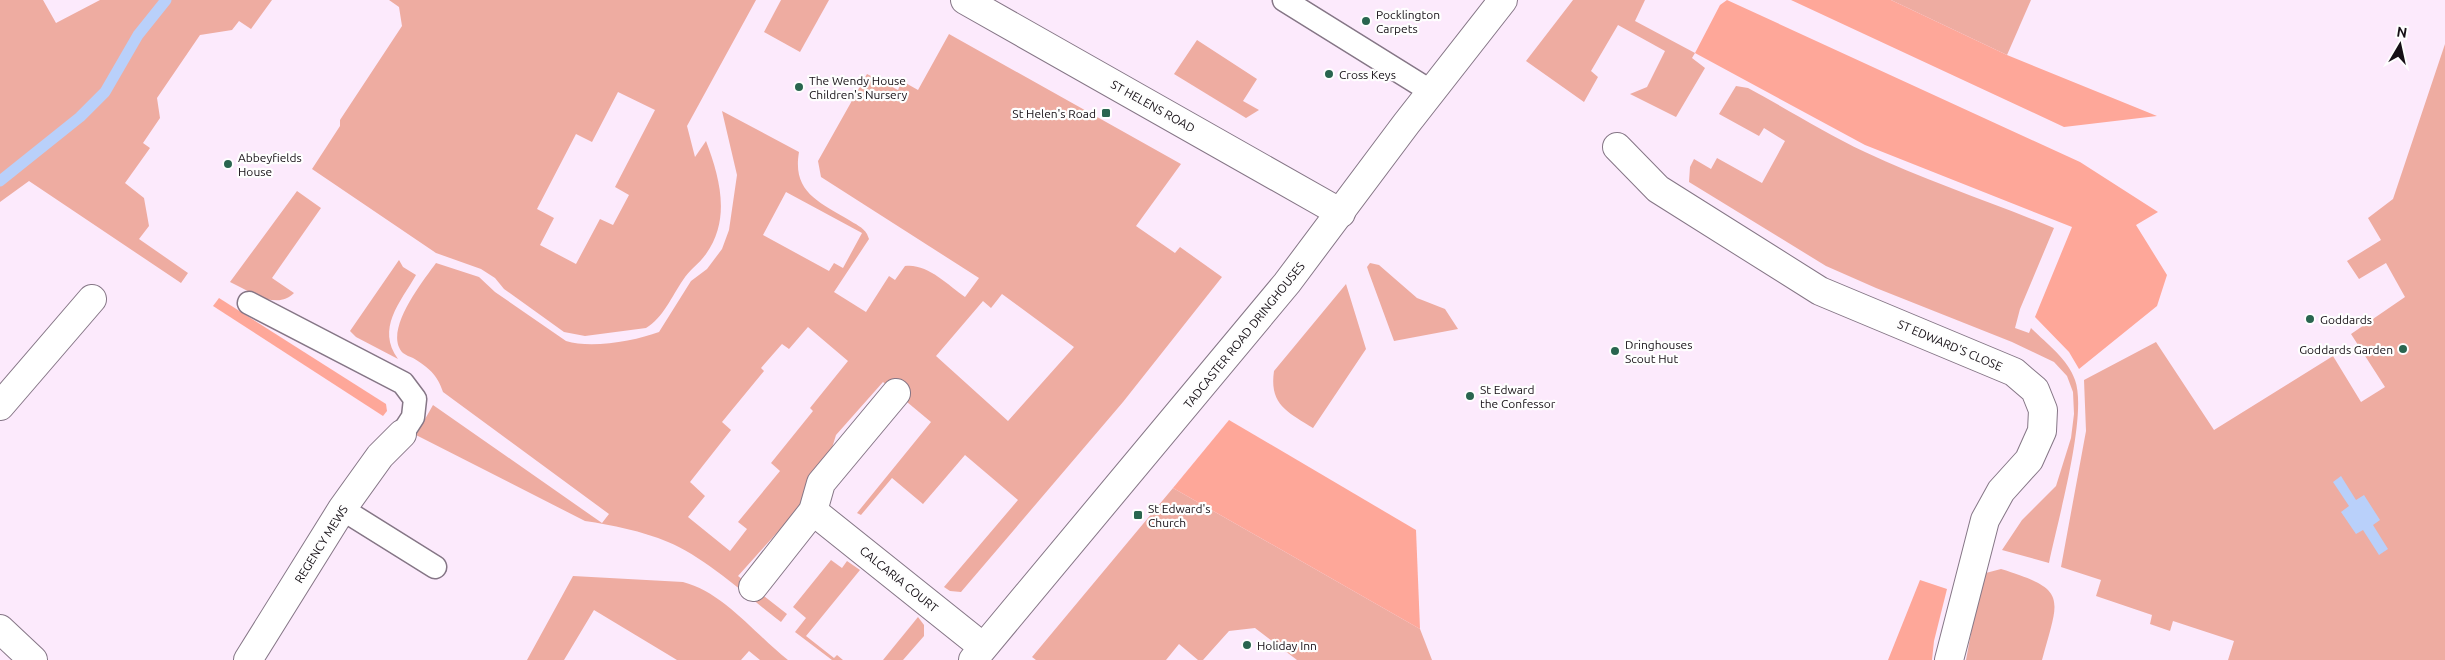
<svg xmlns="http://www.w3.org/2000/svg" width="2445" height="660" viewBox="0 0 2445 660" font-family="Ubuntu,sans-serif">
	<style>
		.green { fill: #eeaca1; fill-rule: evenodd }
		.forest { fill: #fea799 }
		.water { fill: #b9d0fa }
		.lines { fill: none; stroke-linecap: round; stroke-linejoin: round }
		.stream { stroke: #b9d0fa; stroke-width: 11 }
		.service-casing { stroke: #857686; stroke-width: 25 }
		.minor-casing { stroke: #857686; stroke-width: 30 }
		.tertiary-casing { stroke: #857686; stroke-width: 30 }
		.primary-casing { stroke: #857686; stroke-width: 30 }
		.service { stroke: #fff; stroke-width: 22 }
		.minor { stroke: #fff; stroke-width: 28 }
		.tertiary { stroke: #fff; stroke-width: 28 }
		.primary { stroke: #fff; stroke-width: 28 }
		.poi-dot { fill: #29654f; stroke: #fefefe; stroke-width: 2 }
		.labels { text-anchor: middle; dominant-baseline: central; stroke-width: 4.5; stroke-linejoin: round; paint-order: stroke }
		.poi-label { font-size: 12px; fill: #161016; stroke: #fefefe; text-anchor: start }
		.street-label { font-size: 12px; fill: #161016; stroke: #fefefe }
	</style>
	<rect width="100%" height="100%" fill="#fceafc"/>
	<g class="green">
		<path d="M0 0H43L56 23 100 0H272L251 29 239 21 232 30 200 35 157 98 160 118 143 143 150 148 125 183 144 198 149 226 139 239 188 273 181 283 29 181 0 202Z"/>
		<path d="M389 0H756L687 126 695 157 706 141C720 178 731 219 706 254 699 264 689 270 683 280 672 296 663 318 646 328L585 336 564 332 504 289 495 278 481 269 436 253 312 169 340 126V120L402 26 399 7ZM618 92 655 110 615 187 629 195 613 225 600 219 576 264 540 245 554 218 537 209 576 134 592 142Z"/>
		<path d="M781 0H829L800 52 764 32Z"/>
		<path d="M1573 0H1645L1635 21 1695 53 1692 58 1705 68 1676 117 1630 94 1647 87 1665 51 1618 25 1591 71 1598 77 1584 102 1526 61Z"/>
		<path d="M1891 0H2031L2007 55Z"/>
		<path d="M949 34 1181 164 1136 226 1175 253 1180 247 1222 277 1123 402 961 592 950 591 944 587 1018 500 965 455 923 504 892 478 861 515 857 513 931 422 883 382 836 435 832 448 809 475 801 506 738 576 787 614 781 622C748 597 705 557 668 542 642 531 612 525 585 521L416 435 433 405 602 523 609 514 443 392C437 374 429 368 413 358 410 357 406 355 403 353 382 332 423 281 436 263L479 277 495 292 566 341C591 349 635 341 659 332L691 281 707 269 722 249 729 230 737 175 722 111 799 152C792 192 819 202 849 220 855 224 863 227 867 234L869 239 834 292 866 312 889 276 895 280 905 266C927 263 948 285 965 297L979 278 821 177 818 161 867 74 898 90 902 81 918 90ZM786 192 862 233 843 268 834 263 829 271 763 235ZM1002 294 1074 347 1008 421 936 356 983 301 991 308ZM808 327 848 361 810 408 813 411 771 463 780 471 738 522 747 529 730 551 688 517 705 496 690 482 731 430 722 422 764 371 761 368 782 344 789 349Z"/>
		<path d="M1197 40 1257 79 1243 101 1259 110 1246 118 1174 74Z"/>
		<path d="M2445 44V660H2228L2234 641 2173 621 2170 631 2150 624 2152 615 2096 596 2101 580 2061 567 2086 431 2084 380 2156 342 2214 430 2333 356 2361 402 2385 387 2351 334 2405 297 2386 263 2359 279 2347 261 2381 240 2368 218 2393 199Z"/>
		<path d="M1736 86 1748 88C1787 109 1825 133 1865 152 1927 181 1991 202 2054 228L2020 309 2015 328 2029 333 2031 328C2046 343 2068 359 2075 380 2088 415 2057 523 2049 563L2002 550 2022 520 2056 486 2071 438 2074 414 2073 392 2067 376 2054 362 2012 342 1876 288 1826 266 1689 182 1690 167 1694 159 1711 169 1717 158 1762 183 1785 141 1764 128 1759 136 1719 114Z"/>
		<path d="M297 191 321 208 272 278 294 293C277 311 249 291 230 282Z"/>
		<path d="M399 260 403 267 416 275C400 303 376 328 398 359L356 337 350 331Z"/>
		<path d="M1370 263 1379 265 1417 298 1445 309 1458 329 1394 341 1369 273 1367 267Z"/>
		<path d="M1346 284 1366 349 1313 428C1288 412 1269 405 1274 371Z"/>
		<path d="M1173 488 1420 629 1432 660H1297L1255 628 1229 631 1203 660H1198L1179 644 1166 660H1036L1032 657Z"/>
		<path d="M831 560 842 568 847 561 860 570 806 636 834 658 837 655 843 660H832L795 632 806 618 793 607Z"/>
		<path d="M2001 569C2069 590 2059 597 2042 660H1966L1982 574Z"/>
		<path d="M573 576 683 582C723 592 756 635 788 660H760L749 651 741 660H677L594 610 564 660H527Z"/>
		<path d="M918 617 924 625V636L903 660H883Z"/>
	</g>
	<g class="forest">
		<path d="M1727 0 2080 162 2158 212 2136 225 2167 275 2157 306 2079 369 2069 352 2035 317 2072 227 1865 145 1695 53 1720 5Z"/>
		<path d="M1791 0H1891L2007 55 2157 116 2064 127Z"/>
		<path d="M219 298 386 404 387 411 383 416 213 306Z"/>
		<path d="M1229 420 1416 530 1420 629 1173 488Z"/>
		<path d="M1920 580 1947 589 1934 641 1932 660H1888Z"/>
	</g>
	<path class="water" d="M2341 476 2356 500 2364 495 2380 520 2373 525 2388 549 2379 555 2363 530 2356 534 2341 512 2349 506 2333 482Z"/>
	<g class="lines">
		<path class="stream" d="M0 181 80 117 105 92 138 35 166 0"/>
		<g class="service-casing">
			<g id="service">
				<path d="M1284 0 1432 92"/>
				<path d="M249 303 403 383 415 399 413 417 402 434"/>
				<path d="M342 509 435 567"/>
			</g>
		</g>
		<g class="minor-casing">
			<g id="minor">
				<path d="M1617 147 1658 189 1820 291 2014 372 2035 390 2043 410 2042 431 2029 460 2001 491 1985 520 1949 660"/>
				<path d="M0 406 92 299"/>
				<path d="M813 511 983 647"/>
				<path d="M753 587 813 511 821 483 896 393"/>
				<path d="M0 629 33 660"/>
				<path d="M248 660 342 509 380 456 402 434"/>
			</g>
		</g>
		<g class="tertiary-casing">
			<path id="tertiary" d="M965 0 1341 213"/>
		</g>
		<g class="primary-casing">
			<path id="primary" d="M973 660 1287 283 1406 124 1503 0"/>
		</g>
		<use href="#service" class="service"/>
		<use href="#minor" class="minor"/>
		<use href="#tertiary" class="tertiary"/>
		<use href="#primary" class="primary"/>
	</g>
	<g class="poi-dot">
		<circle cx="1366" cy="21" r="5"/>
		<circle cx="1329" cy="74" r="5"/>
		<circle cx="799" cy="87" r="5"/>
		<rect x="1101" y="108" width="10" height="10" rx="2.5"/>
		<circle cx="228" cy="164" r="5"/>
		<circle cx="2310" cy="319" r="5"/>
		<circle cx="2403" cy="349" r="5"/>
		<circle cx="1615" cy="351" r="5"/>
		<circle cx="1470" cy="396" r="5"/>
		<rect x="1133" y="510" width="10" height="10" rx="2.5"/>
		<circle cx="1247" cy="645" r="5"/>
	</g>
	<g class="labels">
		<g class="poi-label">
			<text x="1376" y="14">Pocklington<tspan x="1376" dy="14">Carpets</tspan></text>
			<text x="1339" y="74">Cross Keys</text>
			<text x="809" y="80">The Wendy House<tspan x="809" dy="14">Children's Nursery</tspan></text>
			<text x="1096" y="113" text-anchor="end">St Helen's Road</text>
			<text x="238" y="157">Abbeyfields<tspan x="238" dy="14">House</tspan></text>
			<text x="2320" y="319">Goddards</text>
			<text x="1625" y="344">Dringhouses<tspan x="1625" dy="14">Scout Hut</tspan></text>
			<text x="2393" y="349" text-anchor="end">Goddards Garden</text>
			<text x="1480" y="389">St Edward<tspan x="1480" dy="14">the Confessor</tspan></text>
			<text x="1148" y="508">St Edward's<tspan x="1148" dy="14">Church</tspan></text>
			<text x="1257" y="645">Holiday Inn</text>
		</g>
		<g class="street-label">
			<text transform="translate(1153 106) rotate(29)">ST HELENS ROAD</text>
			<text transform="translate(1244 335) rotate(-51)">TADCASTER ROAD DRINGHOUSES</text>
			<text transform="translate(1950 345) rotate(23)">ST EDWARD'S CLOSE</text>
			<text transform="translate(321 544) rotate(-58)">REGENCY MEWS</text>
			<text transform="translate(899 579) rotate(39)">CALCARIA COURT</text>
		</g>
	</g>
	<g transform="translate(2400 45) rotate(9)" stroke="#fefefe" stroke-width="4" paint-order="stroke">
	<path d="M0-4L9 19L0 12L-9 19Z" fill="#161016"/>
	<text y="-8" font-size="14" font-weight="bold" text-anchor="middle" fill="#161016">N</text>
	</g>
</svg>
